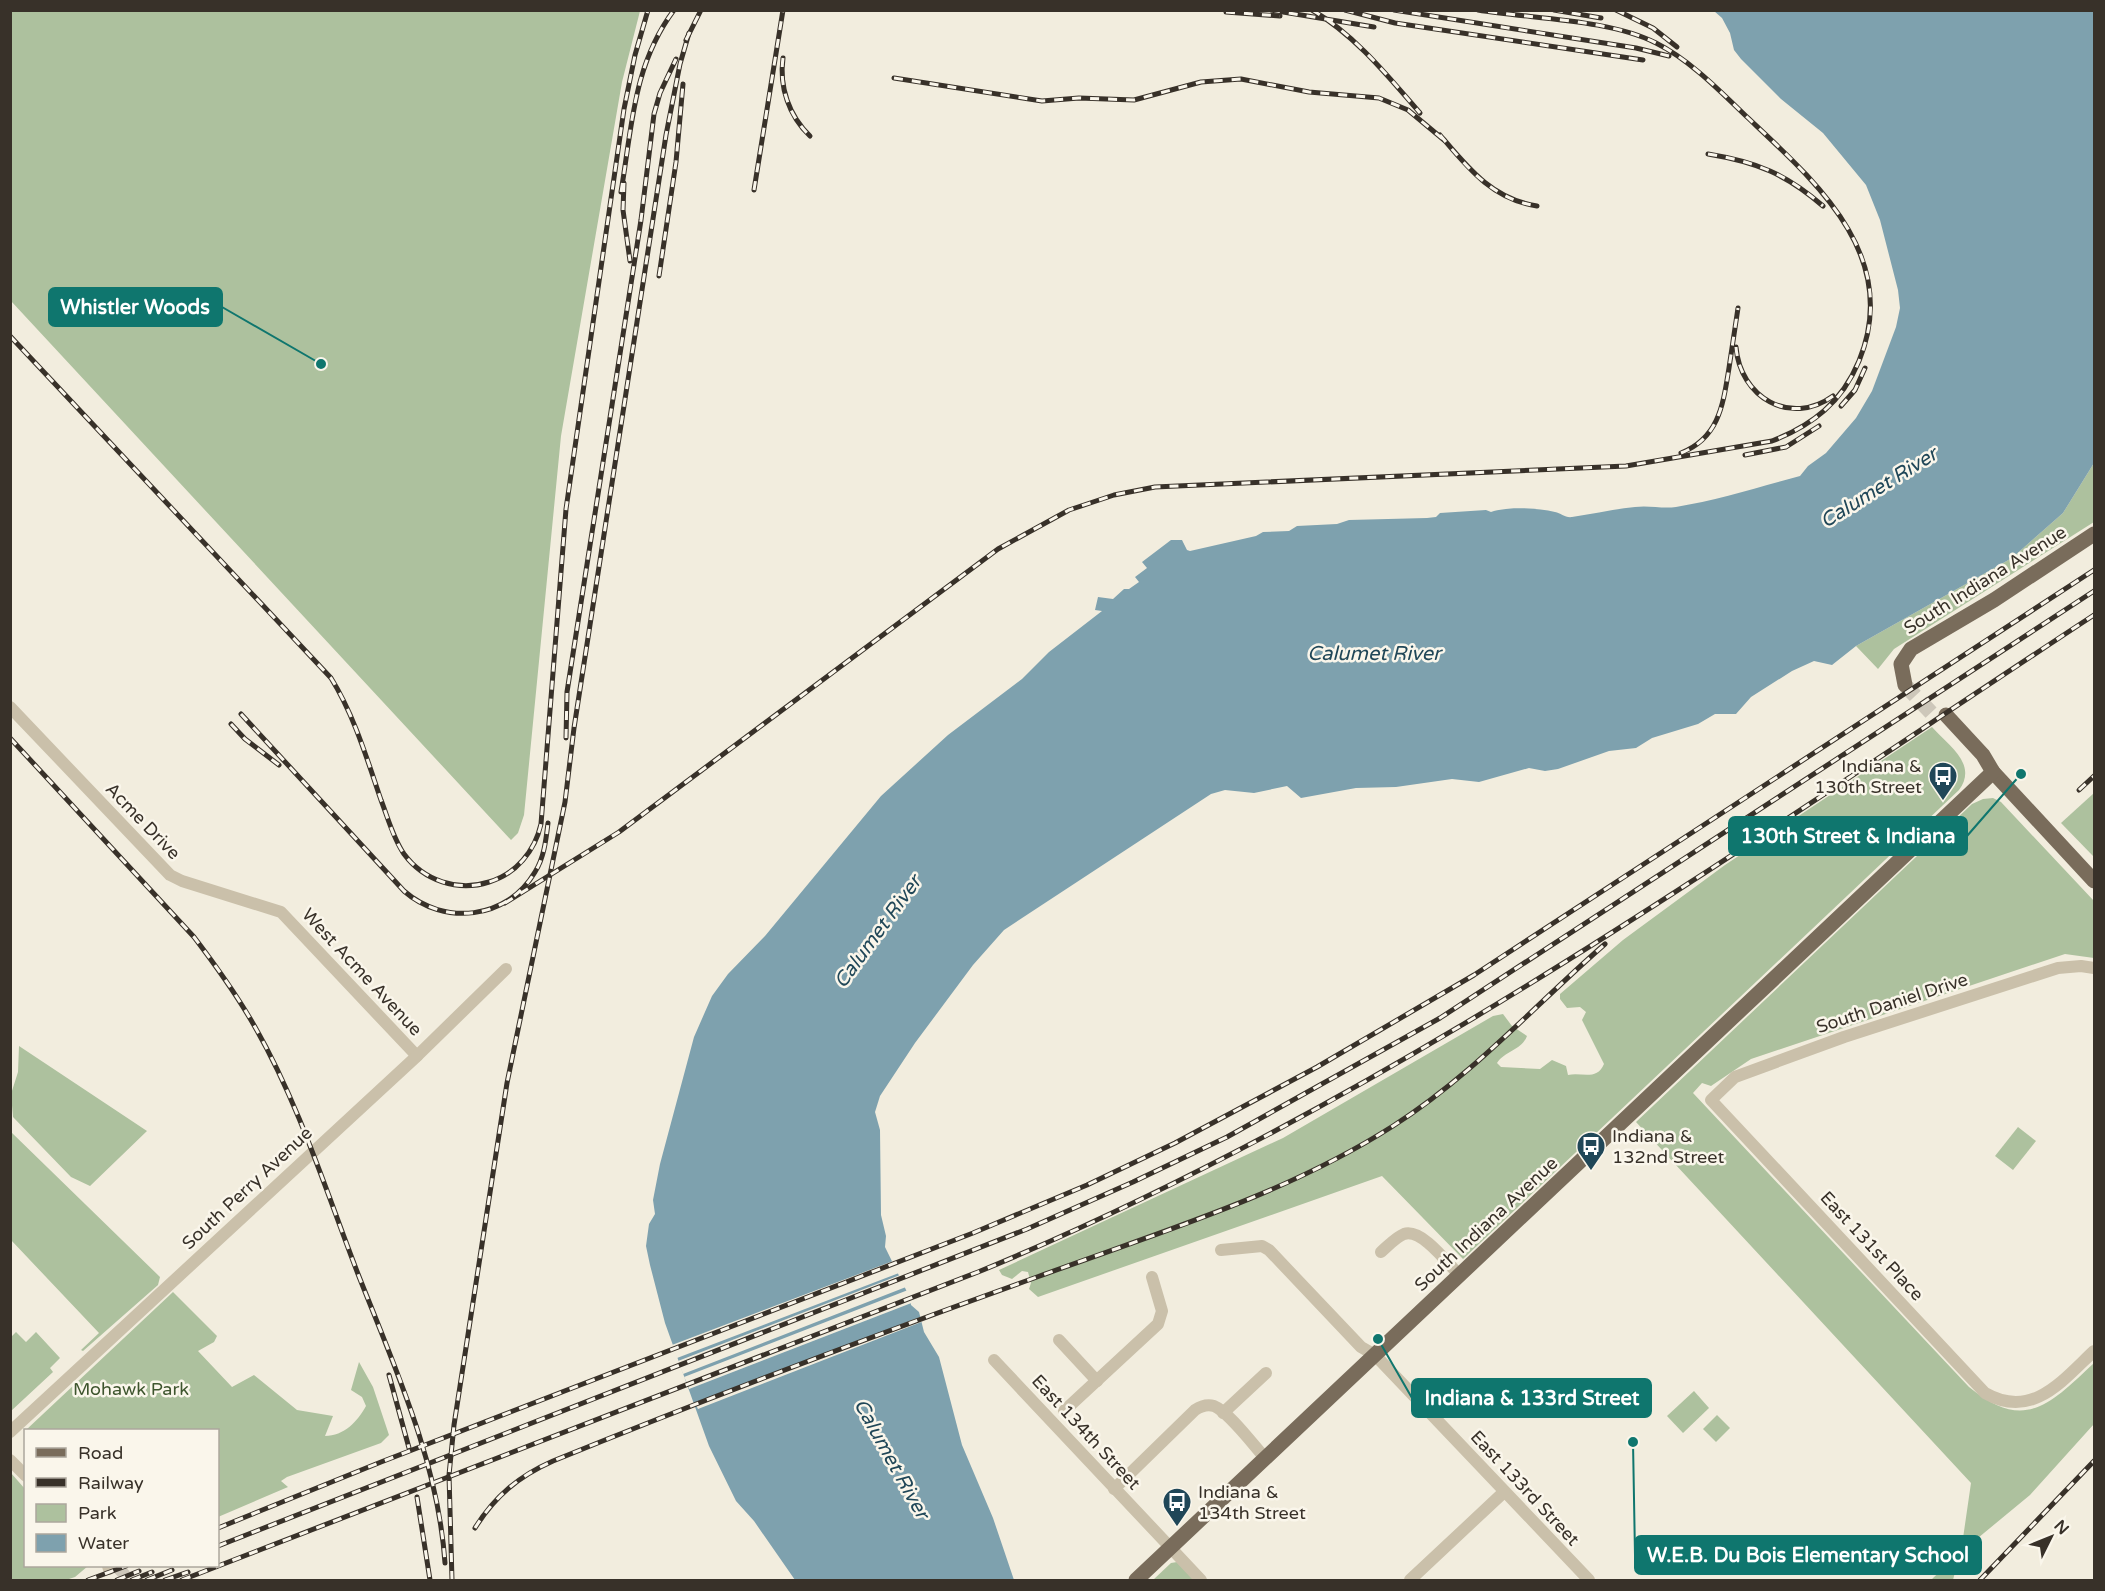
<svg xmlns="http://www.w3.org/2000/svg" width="2105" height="1591" viewBox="0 0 2105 1591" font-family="'Varela Round',sans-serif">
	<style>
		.green { fill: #adc19e }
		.water { fill: #7ea1ae }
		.pier { fill: #f2edde }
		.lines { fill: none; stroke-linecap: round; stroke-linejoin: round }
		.minor-tunnel { stroke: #cdc7ba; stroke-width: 12; stroke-dasharray: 12 6; stroke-linecap: butt }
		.major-tunnel { stroke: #cdc7ba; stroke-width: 15; stroke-dasharray: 15 8; stroke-linecap: butt }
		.minor { stroke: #cac0aa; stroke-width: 12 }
		.major { stroke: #796c5b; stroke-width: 15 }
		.rail-casing { stroke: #383129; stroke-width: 5 }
		.rail { stroke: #faf6eb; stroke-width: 3; stroke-dasharray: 9; stroke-linecap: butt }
		.labels { text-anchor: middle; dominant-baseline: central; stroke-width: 5; stroke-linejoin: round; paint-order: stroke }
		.street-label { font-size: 18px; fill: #383129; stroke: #faf6eb }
		.poi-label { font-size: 18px; fill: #383129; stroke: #faf6eb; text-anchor: start }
		.park-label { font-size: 18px; fill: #3e552e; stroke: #faf6eb }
		.water-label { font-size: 20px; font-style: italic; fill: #204758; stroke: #faf6eb }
		.leader { fill: none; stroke: #0f766e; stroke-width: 2 }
		.callout-dot { fill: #0f766e; stroke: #faf6eb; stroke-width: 2 }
		.callout { fill: #0f766e; stroke: #0f766e; stroke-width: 2 }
		.callout-label { font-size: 20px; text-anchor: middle; font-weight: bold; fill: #fff }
	</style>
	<rect width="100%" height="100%" fill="#f2edde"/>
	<g class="green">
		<path d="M11 10 640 11 622 82 561 436 524 815 518 833 511 840 11 301Z"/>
		<path d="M2094 463V522L1894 649 1878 669 1856 646 2012 558 2063 513Z"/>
		<path d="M1932 727C1949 746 1978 764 1959 790L1463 1259 1382 1176 1038 1297 1029 1289 1031 1283 1028 1272 1022 1271 1012 1279 1002 1275 999 1270 1283 1138 1493 1016 1503 1014 1512 1026 1527 1036C1522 1050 1505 1051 1497 1063L1501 1067 1540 1069 1552 1060 1566 1066 1568 1075C1582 1072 1597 1081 1604 1064L1582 1020 1586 1012 1580 1007 1567 1008 1560 999V994L1623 940 1725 865Z"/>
		<path d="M2094 793V857L2061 823Z"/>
		<path d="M1993 798 2001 802 2094 901V958L2065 954 1751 1059 1711 1086 1702 1083 1693 1093 1969 1387C2025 1433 2050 1404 2094 1363V1424L2030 1495 1961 1552 1971 1483 1636 1122 1972 804 1983 799Z"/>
		<path d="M19 1046 147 1131 90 1186 71 1177 13 1117 11 1094 18 1072Z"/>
		<path d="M2018 1127 2036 1141 2013 1170 1995 1156Z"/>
		<path d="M10 1131 160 1277 158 1285 83 1351 81 1350 99 1333 11 1240Z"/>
		<path d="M173 1292 217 1336 214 1342 198 1351 232 1387 254 1375 297 1410 333 1416 325 1436C344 1436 358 1421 366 1406L362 1397 351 1390 359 1362 373 1387 389 1435 381 1443 287 1477 281 1481 288 1487 218 1517V1430H26Z"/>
		<path d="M16 1332 26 1342 36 1332 60 1358 50 1368 53 1372 11 1411V1337Z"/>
		<path d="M1694 1391 1709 1408 1683 1433 1667 1416Z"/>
		<path d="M1717 1415 1730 1428 1716 1442 1703 1429Z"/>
		<path d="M11 1473 25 1489 26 1566H88L75 1577 66 1580H11Z"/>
		<path d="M1954 1558 1957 1564 1953 1580H1931Z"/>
		<path d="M1177 1562 1195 1580H1153L1171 1563Z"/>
	</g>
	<path class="water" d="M1714 11H2094V463L2063 513 2012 558 1856 646 1832 665 1814 661 1792 671 1751 697 1736 714H1715L1698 724 1652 738 1636 748 1609 751 1558 769 1545 771 1529 768 1479 782 1452 779 1396 787 1356 788 1301 798 1287 786 1254 793 1225 790 1211 794 1004 930 973 965 915 1043 880 1096 875 1112 880 1130 881 1215 886 1236 885 1247 910 1298 911 1305 919 1312 924 1332 939 1357 962 1445 993 1518 1014 1580H795L754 1521 736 1501 709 1446 665 1323 650 1265 646 1246 649 1224 655 1214 653 1200 660 1164 694 1037 712 996 728 974 765 936 881 796 948 735 1022 679 1049 652 1102 611 1095 610 1098 597 1113 599 1124 589H1129L1139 582 1135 577 1147 568 1142 562 1171 540H1182L1187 550 1190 551 1256 536 1263 532 1289 531 1297 526 1337 524 1349 520 1427 518 1436 517 1440 513 1486 510 1491 512C1508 506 1537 508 1555 512 1561 513 1565 518 1572 517 1593 514 1614 509 1635 507 1649 505 1662 509 1676 507 1718 500 1759 487 1800 476L1808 466 1826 453 1856 418 1872 391 1896 327 1900 308 1898 290 1880 220 1866 185 1823 133 1781 99 1741 59 1734 50 1730 33 1722 18Z"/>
	<g class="pier">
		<path d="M893 1261 899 1273 677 1358 672 1345Z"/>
		<path d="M900 1275 906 1287 683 1374 678 1361Z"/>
		<path d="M908 1290 914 1302 689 1389 688 1385 684 1377Z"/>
		<path d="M923 1316 924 1321 698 1409 695 1403Z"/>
	</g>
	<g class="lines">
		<path class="minor-tunnel" d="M117 1567 130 1580"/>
		<path class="major-tunnel" d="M1905 685 1938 720"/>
		<g class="minor">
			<path d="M10 707 170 875 182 881 281 912 417 1056"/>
			<path d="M2094 968 2081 966 2058 968 1844 1037 1735 1077 1711 1100 1985 1393C2032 1420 2062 1381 2094 1351"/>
			<path d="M1221 1250 1262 1246 1269 1250 1361 1347 1375 1355 1589 1580"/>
			<path d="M1381 1252C1388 1246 1396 1237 1404 1234 1422 1228 1448 1264 1460 1276"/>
			<path d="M1059 1340 1097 1381"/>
			<path d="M994 1360 1201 1580"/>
			<path d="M1064 1411 1158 1324 1162 1311 1152 1277"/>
			<path d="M1223 1413 1266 1373"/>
			<path d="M10 1432 417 1056 506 969"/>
			<path d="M10 1460 26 1476"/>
			<path d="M1114 1489 1195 1410C1201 1406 1207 1404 1214 1406 1229 1412 1254 1446 1266 1459"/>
			<path d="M108 1566 109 1569"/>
			<path d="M1410 1580 1504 1492"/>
		</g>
		<g class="major">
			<path d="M1905 685 1901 664 1911 649 1994 600 2094 534"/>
			<path d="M1946 715 1983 755 1993 772 2094 881"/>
			<path d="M1136 1580 1993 772"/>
		</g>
		<g class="rail-casing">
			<g id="rail">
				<path d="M1271 10 1374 27"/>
				<path d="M1312 10C1356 36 1387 75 1420 113"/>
				<path d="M1345 10 1395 23 1643 60"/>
				<path d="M1394 10 1636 48 1669 56"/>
				<path d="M1554 10 1601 18"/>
				<path d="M1616 10 1653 28 1677 47"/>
				<path d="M1226 12 1280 16"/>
				<path d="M686 40 701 10"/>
				<path d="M783 58C779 87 789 116 810 136"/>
				<path d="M894 78 1042 101 1079 98 1134 100 1201 82 1241 79 1309 92 1379 98 1408 110 1444 140"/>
				<path d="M1440 135C1468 168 1492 199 1537 206"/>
				<path d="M1708 154C1757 162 1786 174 1823 206"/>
				<path d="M624 183 623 210 630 261"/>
				<path d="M754 190 783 10"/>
				<path d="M621 192C632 127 633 65 674 10"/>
				<path d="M659 276 676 162 683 84"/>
				<path d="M10 336 331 678C354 715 367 759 381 800 388 818 393 838 404 854 424 881 458 892 489 882 516 874 535 851 541 824L566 509 624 109 635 55 648 10"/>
				<path d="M1736 347C1740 397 1790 427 1833 396"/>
				<path d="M1841 406 1855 390 1865 368"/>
				<path d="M1681 453C1719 438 1723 405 1729 368 1732 348 1735 328 1738 308"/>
				<path d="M1745 455 1786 447 1819 426"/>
				<path d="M241 714 404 891C444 926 507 920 535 872 544 858 546 840 548 823"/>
				<path d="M231 724 245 739 279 765"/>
				<path d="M10 738 194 937C216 966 237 995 255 1027 299 1104 326 1191 358 1274 395 1368 438 1461 445 1563"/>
				<path d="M566 738 567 692 641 220 654 114 660 93 676 59"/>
				<path d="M2079 790 2094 776"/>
				<path d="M505 903 619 832 998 549 1069 510 1114 495 1155 487 1626 466 1772 441C1813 425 1842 402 1859 361 1902 256 1816 182 1747 117 1720 91 1690 60 1656 43 1609 19 1532 19 1478 10"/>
				<path d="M389 1375 409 1448"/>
				<path d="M417 1497 430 1580"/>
				<path d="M218 1528 381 1462 973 1233 1087 1185 1175 1143 1317 1067 1474 975 2094 570"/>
				<path d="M475 1528C495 1496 519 1476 553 1461 713 1396 875 1335 1037 1277 1157 1233 1285 1195 1393 1126 1473 1075 1534 1006 1605 944"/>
				<path d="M218 1546 1027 1229 1133 1182 1227 1137 1440 1018 2094 591"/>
				<path d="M88 1580 126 1566"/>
				<path d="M117 1580 139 1571"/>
				<path d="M132 1580 152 1572"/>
				<path d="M147 1580 172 1570"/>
				<path d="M165 1580 188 1572"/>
				<path d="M182 1580 978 1272C1380 1107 1733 852 2094 615"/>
				<path d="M452 1580 449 1475 454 1425 507 1083 565 802 574 728 666 135 680 64 689 33"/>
				<path d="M1980 1580 2094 1461"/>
			</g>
		</g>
		<use href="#rail" class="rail"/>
	</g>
	<defs>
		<g id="bus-pin" transform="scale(1.5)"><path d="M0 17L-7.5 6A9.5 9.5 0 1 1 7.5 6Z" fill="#204758" stroke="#faf6eb"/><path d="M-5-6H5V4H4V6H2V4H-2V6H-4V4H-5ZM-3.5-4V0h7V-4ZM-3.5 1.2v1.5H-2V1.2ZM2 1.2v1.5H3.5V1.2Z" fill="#fff"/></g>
	</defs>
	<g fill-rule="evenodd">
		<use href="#bus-pin" x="1943" y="776"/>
		<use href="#bus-pin" x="1591" y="1146"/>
		<use href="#bus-pin" x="1177" y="1502"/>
	</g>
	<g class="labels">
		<g class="street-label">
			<text transform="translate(1985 580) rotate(-32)">South Indiana Avenue</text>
			<text transform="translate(143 821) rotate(46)">Acme Drive</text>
			<text transform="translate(362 972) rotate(47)">West Acme Avenue</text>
			<text transform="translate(1892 1003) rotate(-18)">South Daniel Drive</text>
			<text transform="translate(247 1188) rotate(-43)">South Perry Avenue</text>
			<text transform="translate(1486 1224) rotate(-43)">South Indiana Avenue</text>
			<text transform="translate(1872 1246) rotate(47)">East 131st Place</text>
			<text transform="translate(1086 1432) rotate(47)">East 134th Street</text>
			<text transform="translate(1525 1488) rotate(47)">East 133rd Street</text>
		</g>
		<g class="poi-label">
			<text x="1922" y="766" text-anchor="end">Indiana &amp;<tspan x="1922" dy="21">130th Street</tspan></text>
			<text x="1612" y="1136">Indiana &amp;<tspan x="1612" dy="21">132nd Street</tspan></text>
			<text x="1198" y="1492">Indiana &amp;<tspan x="1198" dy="21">134th Street</tspan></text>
		</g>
		<g class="park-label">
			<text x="131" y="1389">Mohawk Park</text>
		</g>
		<g class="water-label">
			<text transform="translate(1879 488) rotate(-32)">Calumet River</text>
			<text x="1374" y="654">Calumet River</text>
			<text transform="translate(878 932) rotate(-54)">Calumet River</text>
			<text transform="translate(891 1459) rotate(61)">Calumet River</text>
		</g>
	</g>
	<path class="leader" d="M321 364L222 307M2021 774L1967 836M1378 1339L1412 1398M1633 1442L1635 1555"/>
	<g class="callout-dot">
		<circle cx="321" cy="364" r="6"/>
		<circle cx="2021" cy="774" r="6"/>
		<circle cx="1378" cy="1339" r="6"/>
		<circle cx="1633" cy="1442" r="6"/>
	</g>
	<g class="callout">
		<rect x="49" y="288" width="173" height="38" rx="6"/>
		<rect x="1729" y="817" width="238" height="38" rx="6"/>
		<rect x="1412" y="1379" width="239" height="38" rx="6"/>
		<rect x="1635" y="1536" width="346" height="38" rx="6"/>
	</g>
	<g class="callout-label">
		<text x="135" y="314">Whistler Woods</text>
		<text x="1848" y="843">130th Street &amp; Indiana</text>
		<text x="1532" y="1405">Indiana &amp; 133rd Street</text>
		<text x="1808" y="1562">W.E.B. Du Bois Elementary School</text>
	</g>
	<rect width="2105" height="1591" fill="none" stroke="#383129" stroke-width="24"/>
	<rect x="24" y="1429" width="195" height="138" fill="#faf6eb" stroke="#aca79d" stroke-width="1.5"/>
	<rect x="36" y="1448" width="30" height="9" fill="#796c5b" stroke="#aca79d" stroke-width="1.5"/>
	<text x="78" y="1459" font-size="18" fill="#383129">Road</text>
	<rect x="36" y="1478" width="30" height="9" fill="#383129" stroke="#aca79d" stroke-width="1.5"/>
	<text x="78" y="1489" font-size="18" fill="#383129">Railway</text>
	<rect x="36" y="1504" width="30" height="18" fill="#adc19e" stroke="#aca79d" stroke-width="1.5"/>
	<text x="78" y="1519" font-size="18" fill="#383129">Park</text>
	<rect x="36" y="1534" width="30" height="18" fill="#7ea1ae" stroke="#aca79d" stroke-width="1.5"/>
	<text x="78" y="1549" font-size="18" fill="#383129">Water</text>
	<g transform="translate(2051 1537) rotate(47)" stroke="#faf6eb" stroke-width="4.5" paint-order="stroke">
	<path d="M0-4.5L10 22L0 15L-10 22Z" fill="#383129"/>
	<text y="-9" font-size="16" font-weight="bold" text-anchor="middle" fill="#383129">N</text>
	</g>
</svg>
